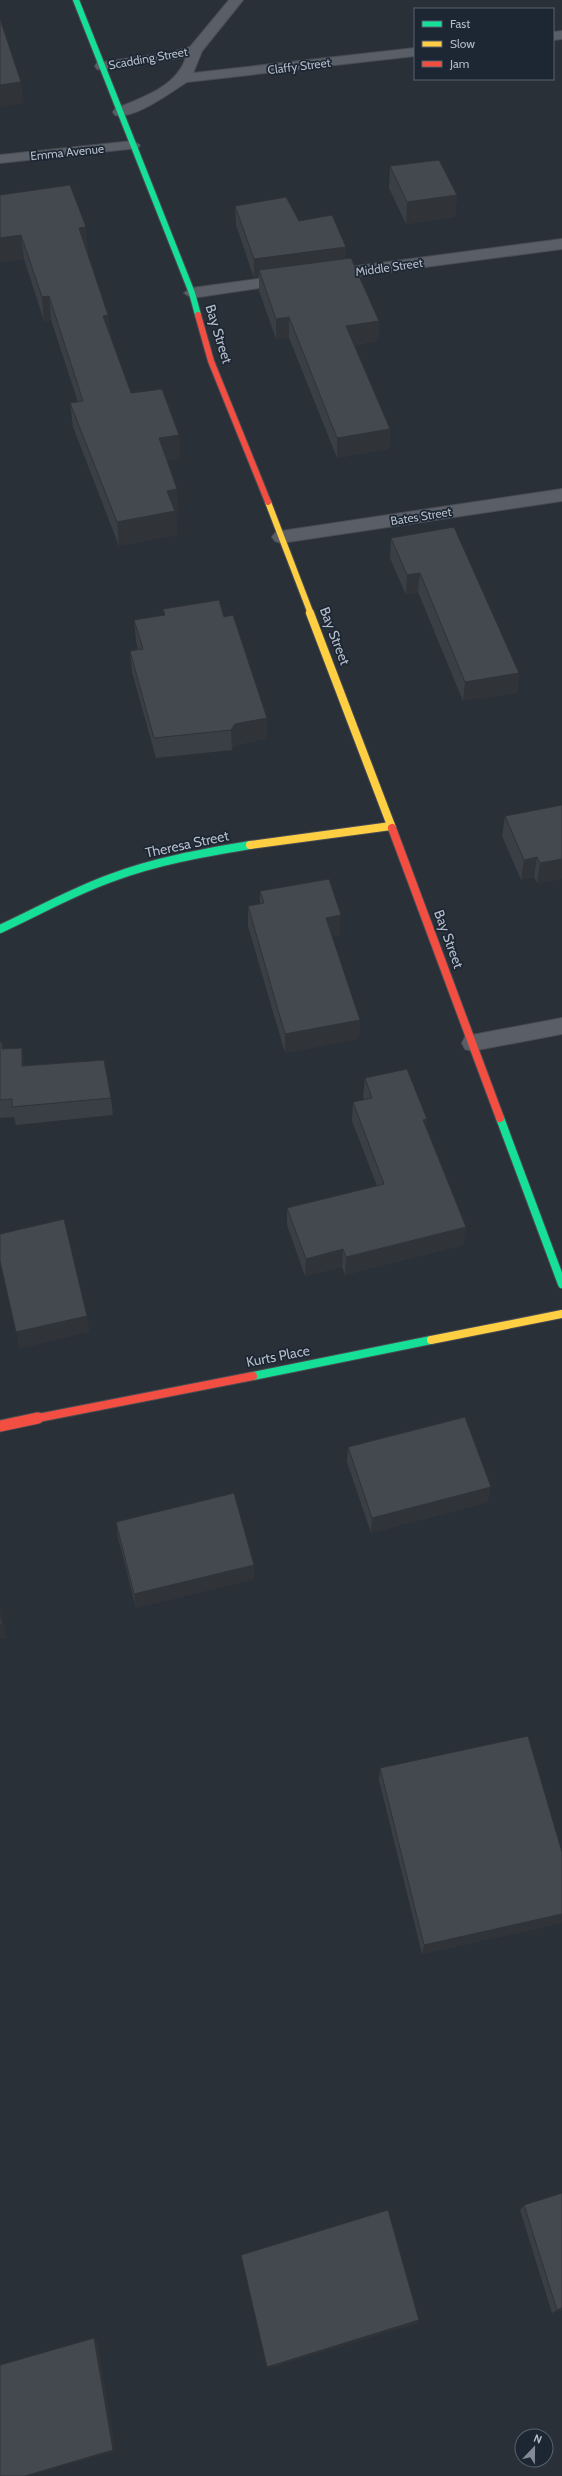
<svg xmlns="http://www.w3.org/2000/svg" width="562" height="2476" viewBox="0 0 562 2476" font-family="Cabin,sans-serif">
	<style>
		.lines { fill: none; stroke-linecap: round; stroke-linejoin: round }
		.street-casing { stroke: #484c53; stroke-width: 2 }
		.fast-far1-casing { stroke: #484c53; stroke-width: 8 }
		.fast-casing { stroke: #484c53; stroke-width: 10 }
		.slow-far1-casing { stroke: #484c53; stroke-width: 8 }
		.slow-casing { stroke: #484c53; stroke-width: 10 }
		.jam-far2-casing { stroke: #484c53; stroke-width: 8 }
		.jam-far1-casing { stroke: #484c53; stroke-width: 10 }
		.jam-casing { stroke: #484c53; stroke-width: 13 }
		.street { fill: #5a5e66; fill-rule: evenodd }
		.fast-far1 { stroke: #16e098; stroke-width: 6 }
		.fast { stroke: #16e098; stroke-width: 8 }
		.slow-far1 { stroke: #ffcf43; stroke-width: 6 }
		.slow { stroke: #ffcf43; stroke-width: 8 }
		.jam-far2 { stroke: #f24e42; stroke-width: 6 }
		.jam-far1 { stroke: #f24e42; stroke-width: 8 }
		.jam { stroke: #f24e42; stroke-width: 11 }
		.wall { fill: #3a3f45 }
		.shaded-wall { fill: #303338 }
		.building { fill: #444950; stroke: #303338 }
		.labels { text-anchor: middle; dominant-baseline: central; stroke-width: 3.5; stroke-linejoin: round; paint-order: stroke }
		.far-street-label { font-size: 12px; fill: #b4bcc9; stroke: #1d2633 }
		.street-label { font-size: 14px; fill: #b4bcc9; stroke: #1d2633 }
	</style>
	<rect width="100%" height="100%" fill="#2a3038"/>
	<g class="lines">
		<g class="street-casing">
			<g id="street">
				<path d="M229 0H243L202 51 193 73 415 48V56L187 82C171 92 134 120 115 115L113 112 115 109C141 98 177 87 186 57L102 70 97 69 95 66 97 63 172 52 190 47Z"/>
				<path d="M562 31V39L553 40V32Z"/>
				<path d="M133 141 140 145 138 148 0 163V155Z"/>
				<path d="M562 239V249L327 280 319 275 327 270Z"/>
				<path d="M288 275 296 280 293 283 192 298 184 293 192 288Z"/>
				<path d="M562 489V501L281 543 275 541 272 537 275 533 281 531Z"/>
				<path d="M562 1018V1034L472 1051 465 1049 462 1043 465 1037 472 1035Z"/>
			</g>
		</g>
		<g class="fast-far1-casing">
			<path id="fast-far1" d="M76 0 192 293 198 315"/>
		</g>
		<g class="fast-casing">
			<g id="fast">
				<path d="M0 929C37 912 72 892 111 878 156 861 203 853 250 845"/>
				<path d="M500 1118 562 1284"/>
				<path d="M253 1376 431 1340"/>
			</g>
		</g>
		<g class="slow-far1-casing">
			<path id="slow-far1" d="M268 502 311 614"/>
		</g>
		<g class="slow-casing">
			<g id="slow">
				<path d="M310 613 392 828"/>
				<path d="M250 845 391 826"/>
				<path d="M431 1340 562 1314"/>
			</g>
		</g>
		<g class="jam-far2-casing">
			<path id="jam-far2" d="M198 315 211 361 268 502"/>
		</g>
		<g class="jam-far1-casing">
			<g id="jam-far1">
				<path d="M392 828 500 1118"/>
				<path d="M33 1419 253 1376"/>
			</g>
		</g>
		<g class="jam-casing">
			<path id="jam" d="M0 1426 38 1418"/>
		</g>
		<use href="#street" class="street"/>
		<use href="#fast-far1" class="fast-far1"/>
		<use href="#fast" class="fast"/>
		<use href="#slow-far1" class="slow-far1"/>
		<use href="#slow" class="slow"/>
		<use href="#jam-far2" class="jam-far2"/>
		<use href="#jam-far1" class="jam-far1"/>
		<use href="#jam" class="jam"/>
	</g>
	<g class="wall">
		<path d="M390 166 457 195 455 217 406 224 389 188Z"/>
		<path d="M0 195 88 251 87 252 108 315 110 336 131 393 179 435 180 459 167 461 179 513H176L177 535 119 546 73 427 70 403 78 402 51 320 44 321 24 259 0 262Z"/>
		<path d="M235 206 299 221 345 259 379 321 378 341 354 345 390 429 389 449 337 458 289 338 276 339 259 291V278H254L236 225Z"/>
		<path d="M391 538 519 673 517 693 463 701 418 592 406 595 390 558Z"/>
		<path d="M163 609 224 617 267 718V739L235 745 232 750 156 758 132 672 130 651 138 649 136 641 134 620 164 615Z"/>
		<path d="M562 805V879L537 883 534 877 521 880 502 836 505 816Z"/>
		<path d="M260 891 340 935 332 936 360 1020 359 1039 285 1053 248 926V906L260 904Z"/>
		<path d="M0 1042 3 1049 25 1066 111 1098 113 1115 16 1125 14 1117 0 1118Z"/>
		<path d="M365 1078 427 1119 426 1126 466 1227 463 1245 345 1275 342 1267 305 1276 287 1225V1208L377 1186 352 1121 353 1102 364 1100 363 1097Z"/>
		<path d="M348 1447 488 1502 371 1533 347 1462Z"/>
		<path d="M116 1522 254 1565V1579L136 1608 118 1537Z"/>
		<path d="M380 1768 562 1852V1923L422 1954 379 1780Z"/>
		<path d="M524 2205 562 2310 552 2313 520 2210Z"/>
	</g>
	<g class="shaded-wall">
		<path d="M21 82 24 103 0 107V85Z"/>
		<path d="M457 195 455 217 406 224 407 202Z"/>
		<path d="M86 227 88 251 81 252 79 228Z"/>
		<path d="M21 235 24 259 0 262V238Z"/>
		<path d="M346 247 345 266 259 270V278H254V259Z"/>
		<path d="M49 296 51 320 44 321 42 297Z"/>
		<path d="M108 315 110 339 103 316Z"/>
		<path d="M289 317V338L276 339V319Z"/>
		<path d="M379 321 378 341 345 346 346 326Z"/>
		<path d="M390 429 389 449 337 458V438Z"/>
		<path d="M179 435 180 459 161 462 159 438Z"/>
		<path d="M177 489 179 513H176L177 535 119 546 117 522 167 491Z"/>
		<path d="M420 573 418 592 406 595 407 575Z"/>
		<path d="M519 673 517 693 463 701 465 682Z"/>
		<path d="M267 718V739L235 745 232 750 231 730 235 724Z"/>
		<path d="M537 857 534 877 521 880 524 860Z"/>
		<path d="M562 859V879L537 883 540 863Z"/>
		<path d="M341 915 340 935 326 938V918Z"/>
		<path d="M360 1020 359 1039 285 1053V1034Z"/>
		<path d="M22 1048 25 1066H22Z"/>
		<path d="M427 1119 425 1138 423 1120Z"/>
		<path d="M466 1227 463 1245 345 1275 346 1257Z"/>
		<path d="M343 1249 342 1267 305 1276 306 1259Z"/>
		<path d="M87 1316 90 1332 19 1349 16 1332Z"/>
		<path d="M491 1487 488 1502 371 1533 372 1518Z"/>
		<path d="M254 1565V1579L136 1608 134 1594Z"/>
		<path d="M0 1606 7 1638 0 1639Z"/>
		<path d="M562 1914V1923L422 1954 424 1945Z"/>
		<path d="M562 2308V2310L552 2313 557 2310Z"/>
		<path d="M419 2320 416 2324 267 2369V2367Z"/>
		<path d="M94 2338 97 2341 116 2451 30 2476H25Z"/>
	</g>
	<g class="building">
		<path d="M0 19 21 82 0 85Z"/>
		<path d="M439 160 457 195 407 202 390 166Z"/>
		<path d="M70 185 86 227 79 228 108 315 103 316 131 393 162 389 179 435 159 438 177 489 167 491 175 511 117 522 70 403 83 401 49 296 42 297 21 235 0 238V195Z"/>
		<path d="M286 197 299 221 332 215 346 247 254 259 235 206Z"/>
		<path d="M351 258 379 321 346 326 390 429 337 438 289 317 276 319 259 270Z"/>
		<path d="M454 527 519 673 465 682 420 573 407 575 391 538Z"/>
		<path d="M219 600 224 617 233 615 267 718 235 724 231 730 154 738 130 651 143 649 134 620 165 615 163 609Z"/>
		<path d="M562 805V859L540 863 537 857 524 860 505 816Z"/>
		<path d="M329 879 341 915 326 918 360 1020 285 1034 248 906 264 903 260 891Z"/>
		<path d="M0 1042H2V1049L22 1048V1066L104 1060 111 1098 12 1107V1099L0 1100Z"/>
		<path d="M407 1069 427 1119 423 1120 466 1227 346 1257 343 1249 306 1259 287 1208 384 1184 353 1102 372 1098 365 1078Z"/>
		<path d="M64 1219 87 1316 16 1332 0 1261V1234Z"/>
		<path d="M465 1417 491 1487 372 1518 348 1447Z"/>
		<path d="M234 1493 254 1565 134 1594 116 1522Z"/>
		<path d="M0 1613 2 1624 0 1625Z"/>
		<path d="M528 1736 562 1852V1914L424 1945 380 1768Z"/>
		<path d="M562 2193V2308L557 2310 524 2205Z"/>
		<path d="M388 2210 419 2320 267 2367 241 2255Z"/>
		<path d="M94 2338 113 2450 25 2476H0V2365Z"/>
	</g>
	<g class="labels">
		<g class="far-street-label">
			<text transform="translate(148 58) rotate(-10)">Scadding Street</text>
			<text transform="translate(299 66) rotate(-7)">Claffy Street</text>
			<text transform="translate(67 152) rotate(-6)">Emma Avenue</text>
			<text transform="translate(389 267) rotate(-8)">Middle Street</text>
			<text transform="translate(421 516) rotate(-9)">Bates Street</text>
		</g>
		<g class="street-label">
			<text transform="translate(219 334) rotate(73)">Bay Street</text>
			<text transform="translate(335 636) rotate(69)">Bay Street</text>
			<text transform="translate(187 844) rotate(-12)">Theresa Street</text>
			<text transform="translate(449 939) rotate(70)">Bay Street</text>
			<text transform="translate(278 1356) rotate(-11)">Kurts Place</text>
		</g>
	</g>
	<rect x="414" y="8" width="140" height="72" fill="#1d2633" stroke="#59626f"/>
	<rect x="422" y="21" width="20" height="6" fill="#16e098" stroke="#59626f"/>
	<text x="450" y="28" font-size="12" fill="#b4bcc9">Fast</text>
	<rect x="422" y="41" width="20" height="6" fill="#ffcf43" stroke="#59626f"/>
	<text x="450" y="48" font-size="12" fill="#b4bcc9">Slow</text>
	<rect x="422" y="61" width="20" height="6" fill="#f24e42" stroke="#59626f"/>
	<text x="450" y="68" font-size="12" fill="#b4bcc9">Jam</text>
	<g transform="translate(534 2448) rotate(22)"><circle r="19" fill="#1d2633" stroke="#59626f"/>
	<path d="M0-3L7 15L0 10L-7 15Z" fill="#848b96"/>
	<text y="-6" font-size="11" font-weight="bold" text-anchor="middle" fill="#b4bcc9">N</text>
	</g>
</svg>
